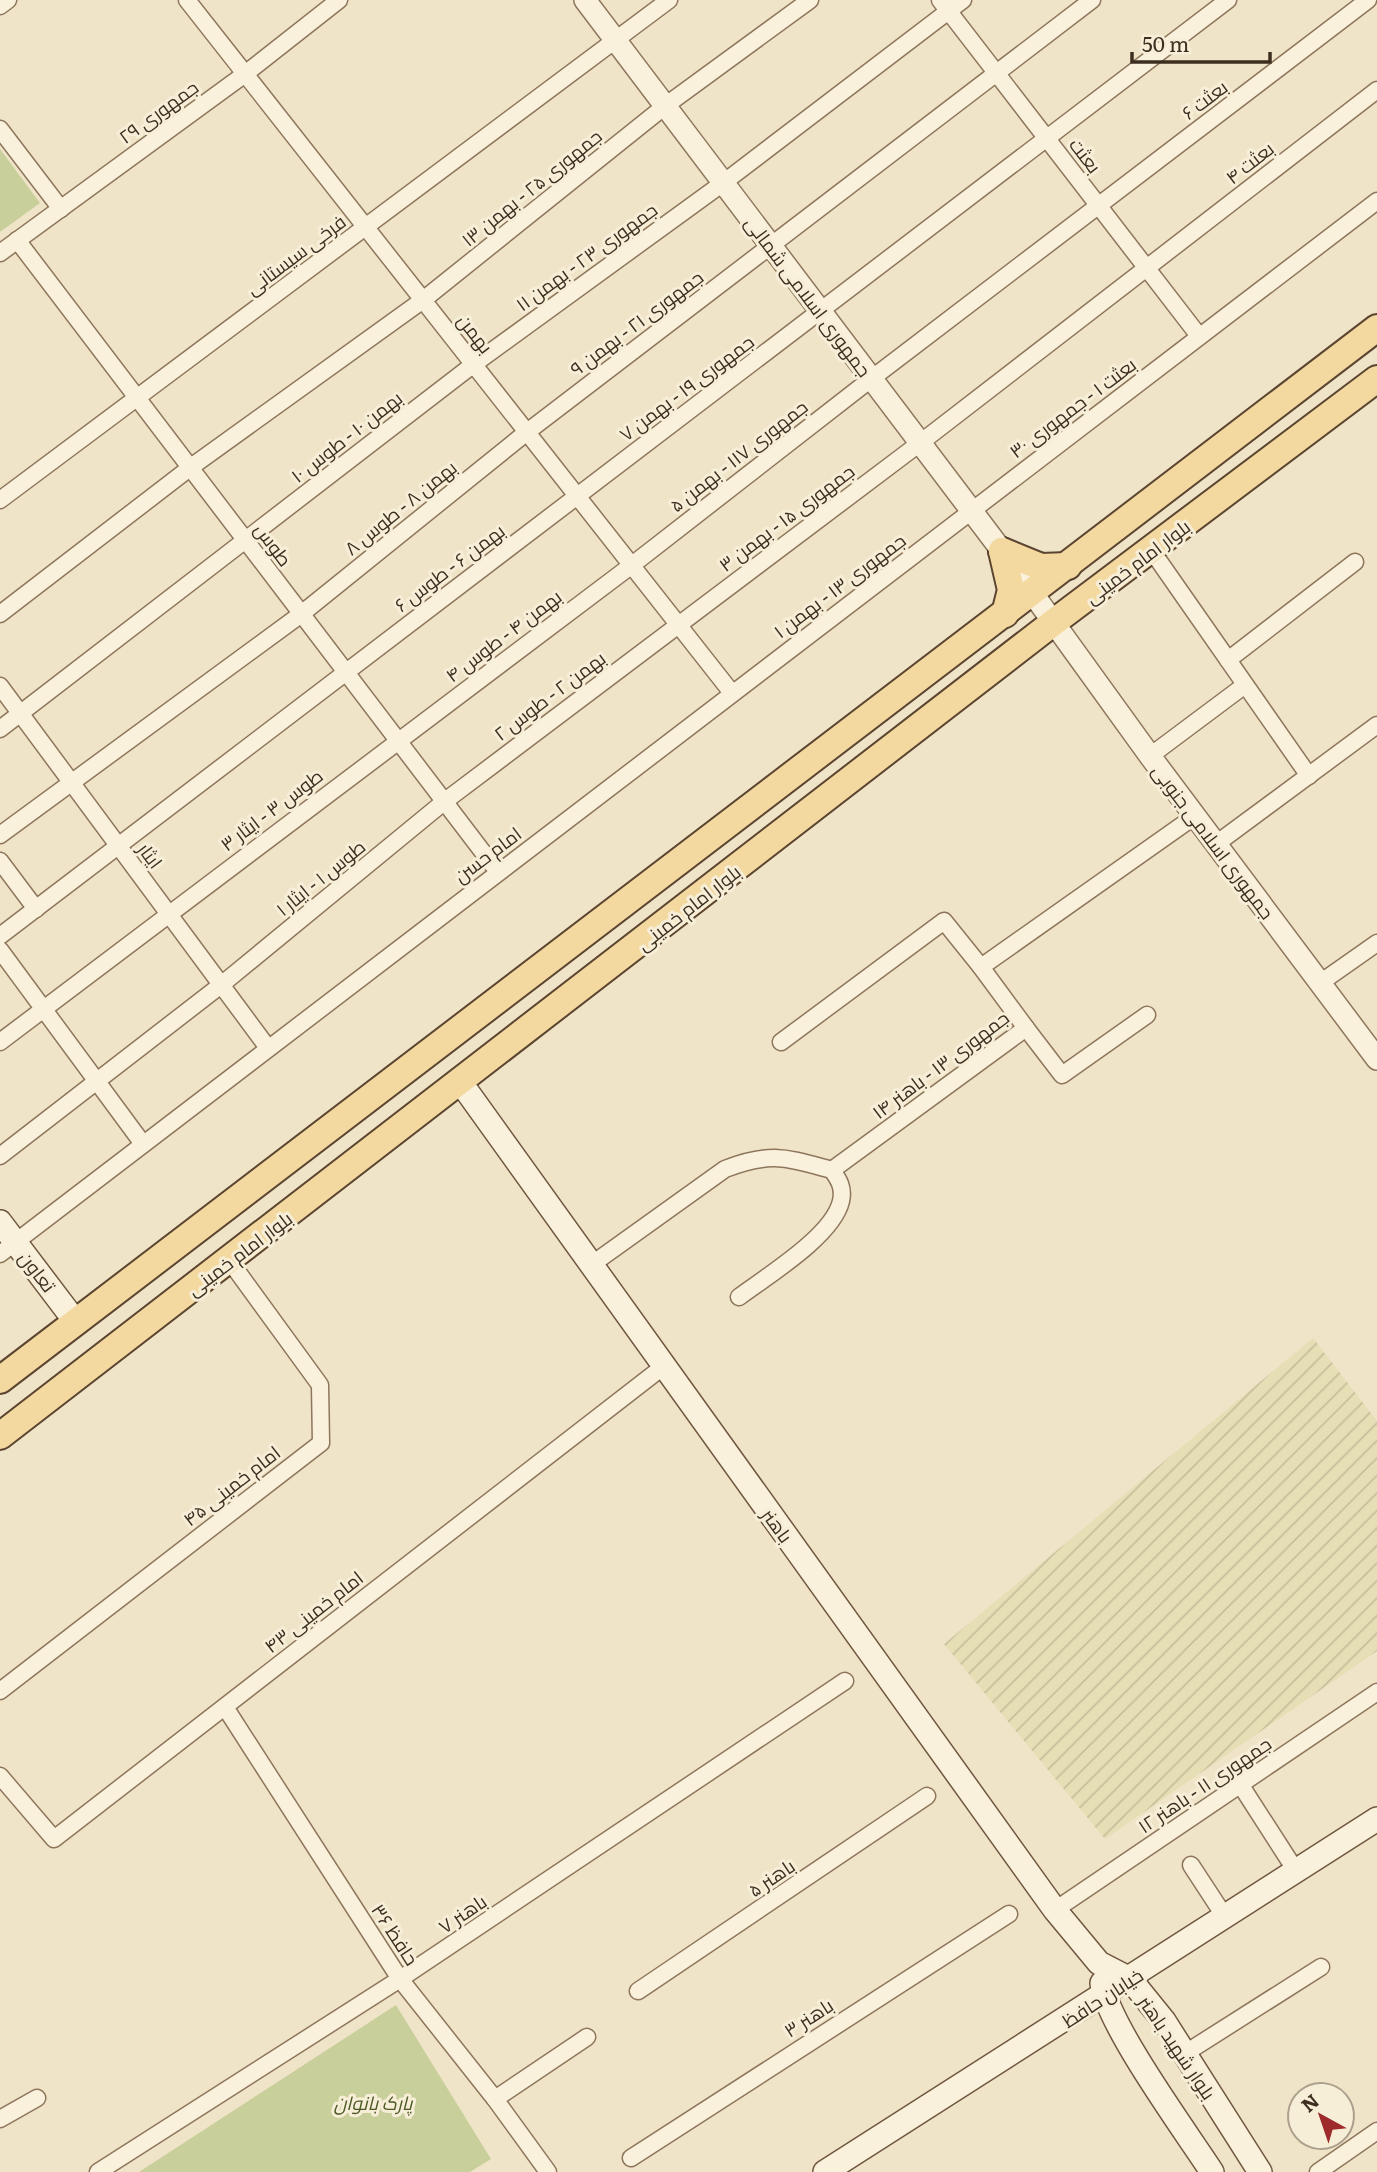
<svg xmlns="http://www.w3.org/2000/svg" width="1377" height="2172" viewBox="0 0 1377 2172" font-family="Literata,Cairo,serif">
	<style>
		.farmland { fill: url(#farmland-furrows) }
		.green { fill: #c9cf9b }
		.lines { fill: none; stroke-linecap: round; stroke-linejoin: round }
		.minor-casing { stroke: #8d765c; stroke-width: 19 }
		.tertiary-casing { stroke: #8d765c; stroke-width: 24 }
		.secondary-casing { stroke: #6f573f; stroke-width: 26 }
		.primary-casing { stroke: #5b4430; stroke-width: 30 }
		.minor { stroke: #faf1dc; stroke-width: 16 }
		.tertiary { stroke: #faf1dc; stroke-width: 21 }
		.secondary { stroke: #faf1dc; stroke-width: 23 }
		.primary { stroke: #f3d9a0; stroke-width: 26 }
		.labels { text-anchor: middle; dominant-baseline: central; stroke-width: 6; stroke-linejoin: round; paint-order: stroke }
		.street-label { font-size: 19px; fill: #3d2e20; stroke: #f7eed8 }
		.park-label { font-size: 19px; font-style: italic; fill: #4d5a26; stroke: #f7eed8 }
	</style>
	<defs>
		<pattern id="farmland-furrows" width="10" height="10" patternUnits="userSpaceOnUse" patternTransform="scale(1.75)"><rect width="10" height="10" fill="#e6deb5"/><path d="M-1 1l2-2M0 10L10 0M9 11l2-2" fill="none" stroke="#c6bf9b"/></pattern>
	</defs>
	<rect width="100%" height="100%" fill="#f0e4c8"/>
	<path class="farmland" d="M1313 1338 1377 1421V1651L1105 1839 944 1644Z"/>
	<g class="green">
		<path d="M0 149 40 203 0 232Z"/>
		<path d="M396 2005 491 2159 470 2172H139Z"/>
	</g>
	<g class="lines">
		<g class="minor-casing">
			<g id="minor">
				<path d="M187 0 732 693"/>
				<path d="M940 0 1199 336"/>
				<path d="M0 6 8 0"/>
				<path d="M0 129 61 209"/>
				<path d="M17 240 498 872"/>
				<path d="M0 253 245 74 339 0"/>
				<path d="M0 500 669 0"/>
				<path d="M1152 551 1309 776"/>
				<path d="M0 614 191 467 423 300 665 106 810 0"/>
				<path d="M1228 660 1355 562"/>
				<path d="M0 686 268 1048"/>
				<path d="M0 729 474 364 723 183 963 0"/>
				<path d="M1150 756 1245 685"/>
				<path d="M0 835 300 615 527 432 1092 0"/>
				<path d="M1216 844 1377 725"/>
				<path d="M0 861 36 909"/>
				<path d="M0 936 1228 0"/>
				<path d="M0 950 143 1144"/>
				<path d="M1320 983 1377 943"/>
				<path d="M1026 1028 1062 1075 1147 1015"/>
				<path d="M0 1042 632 565 871 379 1368 0"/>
				<path d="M781 1042 944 921 981 967"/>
				<path d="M0 1156 221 985 445 801 920 443 1377 90"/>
				<path d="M0 1254 1377 201"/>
				<path d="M591 1265 725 1169C771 1151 787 1158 832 1170L1026 1028 981 967 1195 816"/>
				<path d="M739 1297C767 1276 833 1236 841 1201 844 1188 839 1180 832 1170"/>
				<path d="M0 1691 321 1443 320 1385 229 1260"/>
				<path d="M225 1707 400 1979 495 2099 548 2172"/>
				<path d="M0 1776 54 1839 664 1366"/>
				<path d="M1240 1784 1296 1871"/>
				<path d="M1191 1865 1225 1917"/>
				<path d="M1055 1910 1377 1692"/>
				<path d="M638 1991 927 1796"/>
				<path d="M1184 2054 1321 1967"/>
				<path d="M495 2099 587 2037"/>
				<path d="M0 2119 37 2098"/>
				<path d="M631 2158 1009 1914"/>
				<path d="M98 2172 400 1979 845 1681"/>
				<path d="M1318 2172 1377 2131"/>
			</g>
		</g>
		<g class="tertiary-casing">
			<path id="tertiary" d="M585 0 1002 551 1150 756 1377 1059"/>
		</g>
		<g class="secondary-casing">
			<g id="secondary">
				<path d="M461 1083 1055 1910 1099 1963 1130 1979 1164 2021 1260 2172"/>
				<path d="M0 1222 75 1321"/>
				<path d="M1102 1983C1107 2024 1186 2132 1212 2172"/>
				<path d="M825 2172 1377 1819"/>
			</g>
		</g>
		<g class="primary-casing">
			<g id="primary">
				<path d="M1002 551 1041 567 1068 566"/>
				<path d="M1002 551 1011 590 1005 614"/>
				<path d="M0 1380 1377 328"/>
				<path d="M0 1436 1054 622 1377 379"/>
			</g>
		</g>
		<use href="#minor" class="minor"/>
		<use href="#tertiary" class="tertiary"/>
		<use href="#secondary" class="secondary"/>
		<use href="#primary" class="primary"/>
	</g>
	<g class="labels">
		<g class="street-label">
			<text transform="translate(1204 99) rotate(-37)">بعثت ۶</text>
			<text transform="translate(158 111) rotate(-36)">جمهوری ۲۹</text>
			<text transform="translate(1086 155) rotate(52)">بعثت</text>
			<text transform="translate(1249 162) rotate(-38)">بعثت ۴</text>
			<text transform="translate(531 187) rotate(-39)">جمهوری ۲۵ - بهمن ۱۳</text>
			<text transform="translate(295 254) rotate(-37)">فرخی سیستانی</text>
			<text transform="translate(586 256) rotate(-36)">جمهوری ۲۳ - بهمن ۱۱</text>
			<text transform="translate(809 296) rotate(53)">جمهوری اسلامی شمالی</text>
			<text transform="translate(636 322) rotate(-37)">جمهوری ۲۱ - بهمن ۹</text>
			<text transform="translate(476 333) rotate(52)">بهمن</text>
			<text transform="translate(686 387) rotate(-37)">جمهوری ۱۹ - بهمن ۷</text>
			<text transform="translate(1072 407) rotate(-37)">بعثت ۱ - جمهوری ۳۰</text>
			<text transform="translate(346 436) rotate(-38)">بهمن ۱۰ - طوس ۱۰</text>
			<text transform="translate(738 455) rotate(-38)">جمهوری ۱۱۷ - بهمن ۵</text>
			<text transform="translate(400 507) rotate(-39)">بهمن ۸ - طوس ۸</text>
			<text transform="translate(786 517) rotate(-37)">جمهوری ۱۵ - بهمن ۳</text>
			<text transform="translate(274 544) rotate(53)">طوس</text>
			<text transform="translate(1137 561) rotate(-37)">بلوار امام خمینی</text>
			<text transform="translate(449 567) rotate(-37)">بهمن ۶ - طوس ۶</text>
			<text transform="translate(839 585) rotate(-37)">جمهوری ۱۳ - بهمن ۱</text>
			<text transform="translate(503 635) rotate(-37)">بهمن ۴ - طوس ۴</text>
			<text transform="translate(549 695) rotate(-37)">بهمن ۲ - طوس ۲</text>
			<text transform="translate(271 809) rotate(-37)">طوس ۳ - ایثار ۳</text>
			<text transform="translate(1214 841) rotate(53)">جمهوری اسلامی جنوبی</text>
			<text transform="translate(487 854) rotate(-37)">امام حسن</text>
			<text transform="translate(151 855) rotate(53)">ایثار</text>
			<text transform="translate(320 877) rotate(-39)">طوس ۱ - ایثار ۱</text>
			<text transform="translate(688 907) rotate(-38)">بلوار امام خمینی</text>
			<text transform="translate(940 1064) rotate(-37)">جمهوری ۱۳ - باهنر ۱۴</text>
			<text transform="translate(239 1253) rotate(-37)">بلوار امام خمینی</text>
			<text transform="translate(38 1271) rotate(52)">تعاون</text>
			<text transform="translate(231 1485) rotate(-38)">امام خمینی ۴۵</text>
			<text transform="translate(778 1525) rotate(54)">باهنر</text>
			<text transform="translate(313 1611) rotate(-38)">امام خمینی ۴۳</text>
			<text transform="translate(1204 1784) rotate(-34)">جمهوری ۱۱ - باهنر ۱۲</text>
			<text transform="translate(771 1877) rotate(-34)">باهنر ۵</text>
			<text transform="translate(462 1913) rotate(-34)">باهنر ۷</text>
			<text transform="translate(396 1934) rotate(57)">حافظ ۳۶</text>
			<text transform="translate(1102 1997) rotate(-33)">خیابان حافظ</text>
			<text transform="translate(808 2017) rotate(-33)">باهنر ۳</text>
			<text transform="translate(1178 2047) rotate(56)">بلوار شهید باهنر</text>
		</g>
		<g class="park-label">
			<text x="373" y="2102">پارک بانوان</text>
		</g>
	</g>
	<g transform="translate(1321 2116) rotate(320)"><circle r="33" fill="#f7eed8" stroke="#ada18e" stroke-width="2"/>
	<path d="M0-5L12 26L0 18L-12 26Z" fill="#9e2a2b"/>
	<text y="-10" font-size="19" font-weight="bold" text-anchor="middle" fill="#3d2e20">N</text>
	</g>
	<path d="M1132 52v10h138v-10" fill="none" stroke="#3d2e20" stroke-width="3.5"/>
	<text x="1142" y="52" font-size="21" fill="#3d2e20" stroke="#f7eed8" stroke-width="5" paint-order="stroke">50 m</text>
</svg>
